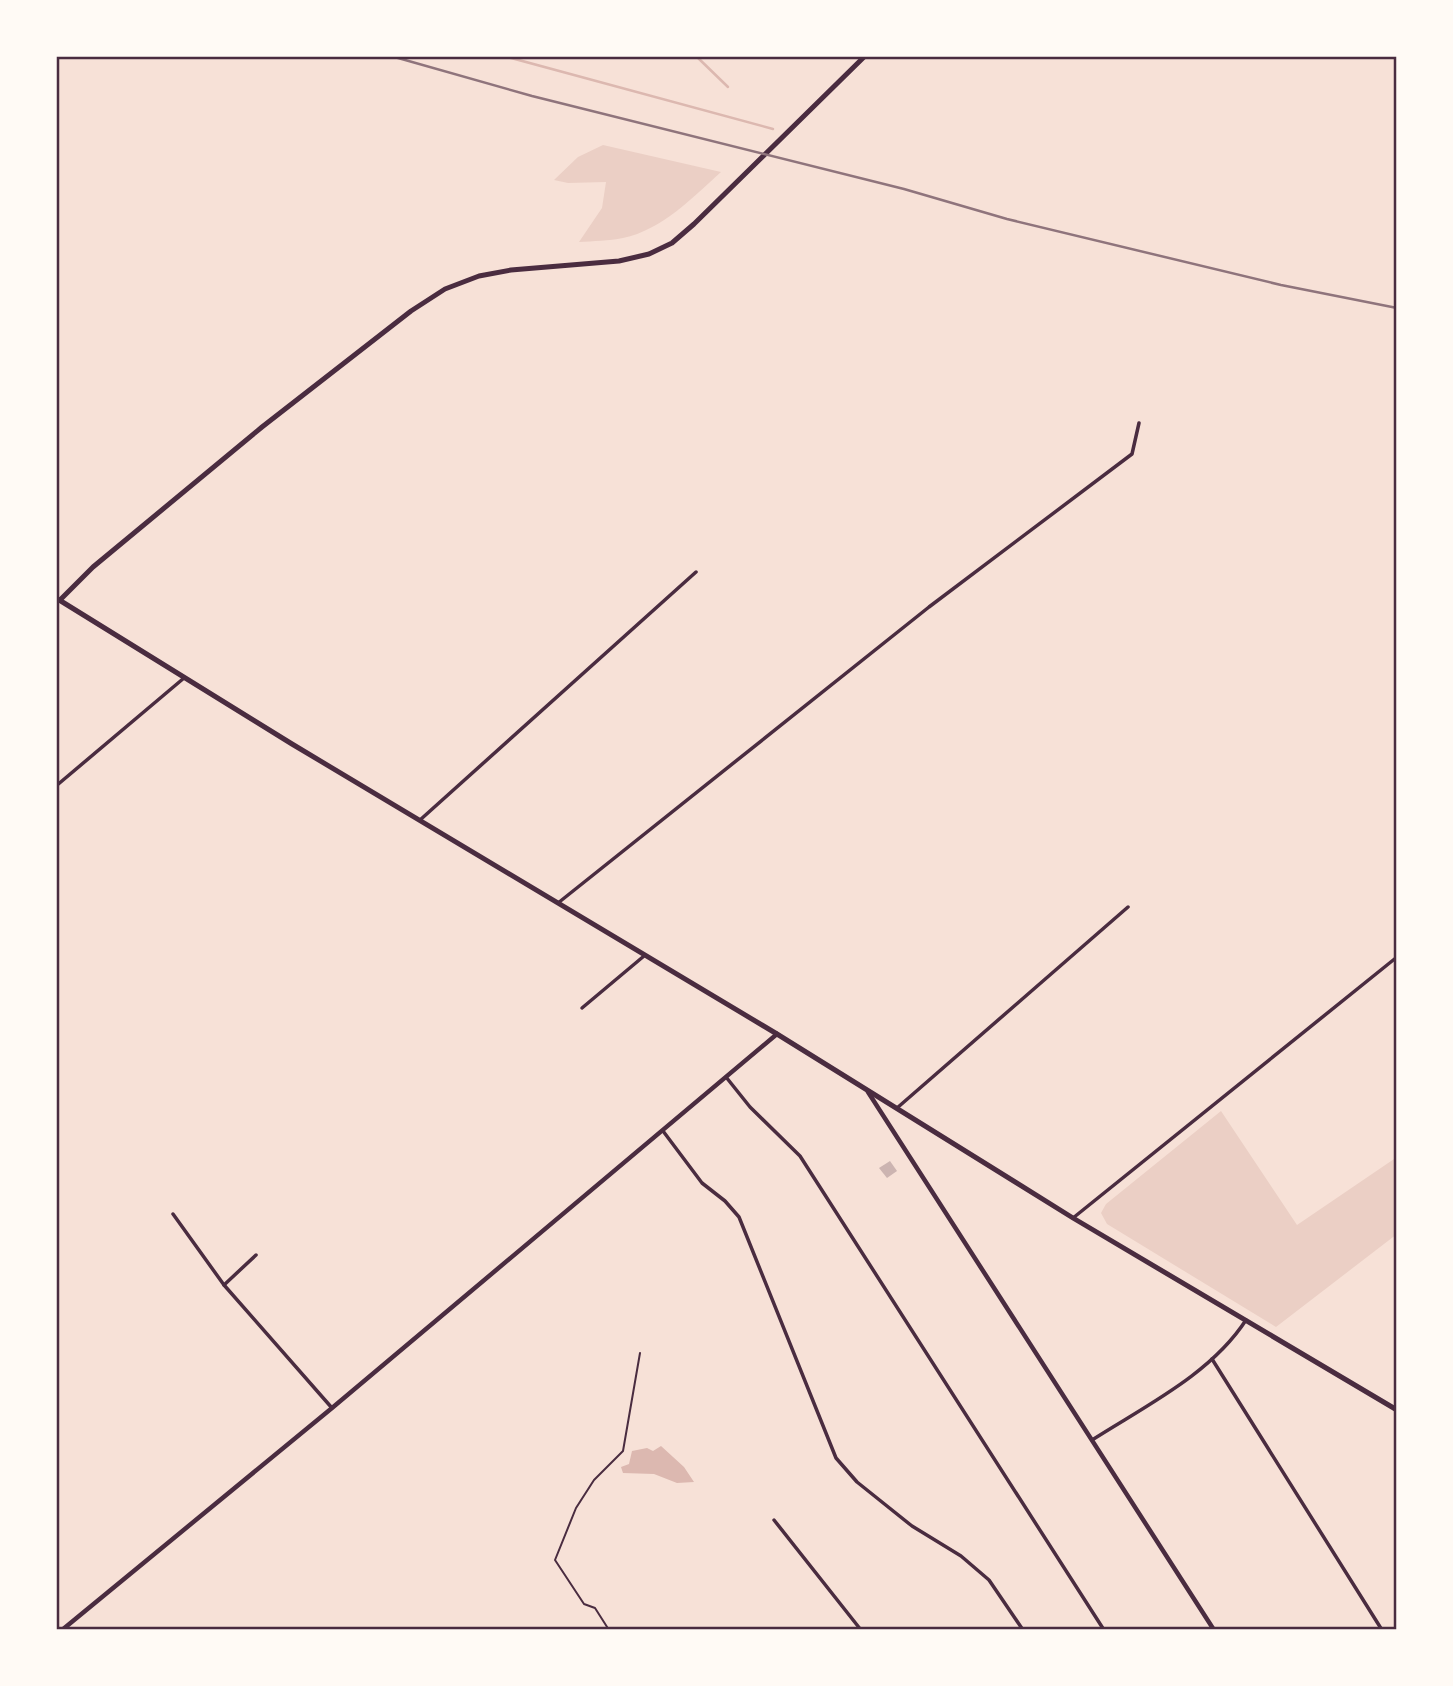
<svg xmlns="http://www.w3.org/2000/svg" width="1453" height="1686" viewBox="0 0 1453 1686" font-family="'Roboto Condensed',sans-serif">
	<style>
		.green { fill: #ebcfc5 }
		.water { fill: #dcb8b0 }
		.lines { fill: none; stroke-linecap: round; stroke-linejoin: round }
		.stream { stroke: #dcb8b0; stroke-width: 2.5 }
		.building { fill: #ccb4b1 }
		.service { stroke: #4a2c40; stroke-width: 2 }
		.minor { stroke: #4a2c40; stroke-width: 3.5 }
		.tertiary { stroke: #4a2c40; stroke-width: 4.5 }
		.secondary { stroke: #4a2c40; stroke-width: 5 }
		.primary { stroke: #4a2c40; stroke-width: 5 }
		.rail { stroke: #8f747c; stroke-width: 2.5 }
		.neatline { fill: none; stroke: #4a2c40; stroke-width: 2.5 }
	</style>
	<rect width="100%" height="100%" fill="#f7e1d7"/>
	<g class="green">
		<path d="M603 145 721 172C693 197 662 230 623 238 609 241 593 241 579 242L602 208 606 182 568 183 554 180 578 157Z"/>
		<path d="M1221 1111 1297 1225 1397 1157V1234L1276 1327 1107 1224 1101 1213 1106 1204Z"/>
	</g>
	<path class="water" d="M661 1446 684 1467 694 1482 677 1483 654 1474 623 1473 621 1467 629 1464 632 1451 647 1448 653 1451Z"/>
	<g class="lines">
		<g class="stream">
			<path d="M504 56 773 129"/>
			<path d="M696 56 728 87"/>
		</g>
	</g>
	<path class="building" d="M890 1161 897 1171 887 1178 879 1168Z"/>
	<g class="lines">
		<path class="service" d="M609 1630 595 1608 584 1604 555 1560 576 1508 594 1480 623 1451 640 1353"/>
		<g class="minor">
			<path d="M56 786 184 678"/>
			<path d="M420 820 696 572"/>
			<path d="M558 903 929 607 1132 454 1139 423"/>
			<path d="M582 1008 644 956"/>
			<path d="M726 1077 750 1107 800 1156 1104 1630"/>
			<path d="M897 1108 1128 907"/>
			<path d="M663 1131 702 1183 725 1201 739 1217 836 1458 857 1482 912 1526 961 1556 989 1580 1023 1630"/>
			<path d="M173 1214 224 1285 332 1408"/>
			<path d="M1073 1218 1397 957"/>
			<path d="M224 1285 256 1255"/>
			<path d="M1212 1359 1382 1630"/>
			<path d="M1092 1440C1145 1406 1211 1374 1246 1320"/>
			<path d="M774 1520 861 1630"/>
		</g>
		<g class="tertiary">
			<path d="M868 1092 1214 1630"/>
			<path d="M62 1630 332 1408 777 1034"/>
		</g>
		<path class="secondary" d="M60 600 93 567 262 427 411 311 445 289 479 276 511 270 619 261 649 254 672 243 694 224 865 56"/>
		<path class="primary" d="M56 598 292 744 777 1034 1073 1218 1397 1410"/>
		<path class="rail" d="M391 56 532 96 904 189 1007 219 1281 285 1397 308"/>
	</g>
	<rect width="1453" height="1686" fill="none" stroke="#fffaf5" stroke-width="116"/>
	<rect x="58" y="58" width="1337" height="1570" class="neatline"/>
</svg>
